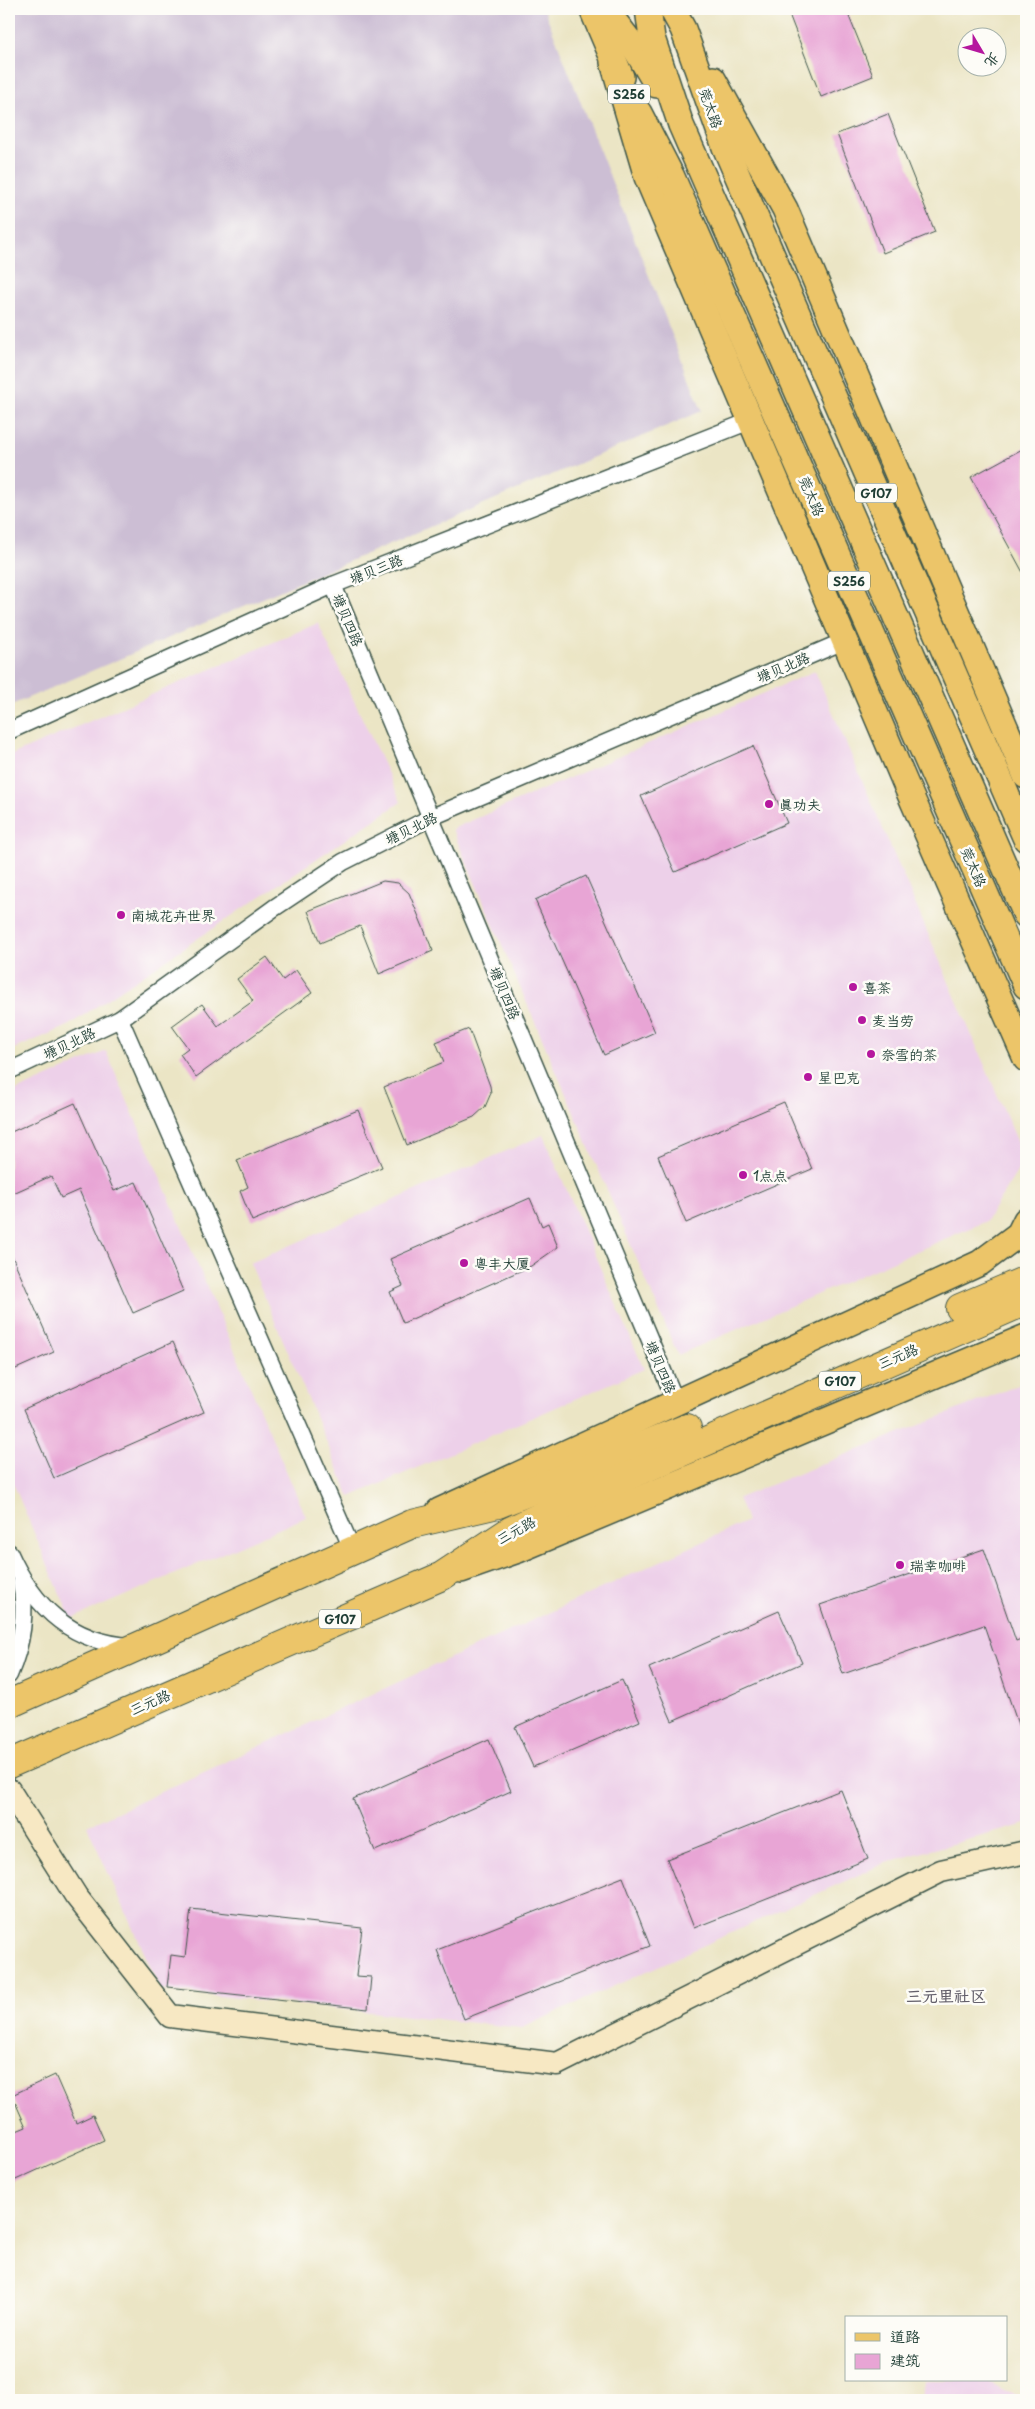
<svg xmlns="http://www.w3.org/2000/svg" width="1035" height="2409" viewBox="0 0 1035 2409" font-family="'Playpen Sans','LXGW WenKai TC',sans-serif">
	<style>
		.built { fill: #edd0e9 }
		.industrial { fill: #ccbed4 }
		.building { fill: #e8a5d5 }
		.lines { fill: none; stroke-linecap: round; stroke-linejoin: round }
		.street-casing { stroke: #3e564a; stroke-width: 19 }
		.secondary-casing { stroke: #3e564a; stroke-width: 25 }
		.primary-casing { stroke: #3e564a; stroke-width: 28 }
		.highway-casing { stroke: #3e564a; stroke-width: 30 }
		.street { stroke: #fff; stroke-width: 16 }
		.secondary { stroke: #f7e8c3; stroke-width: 22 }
		.primary { stroke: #ecc569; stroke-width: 25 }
		.highway { stroke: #ecc569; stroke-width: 28 }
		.poi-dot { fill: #b5179e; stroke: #fdfcf7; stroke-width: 2 }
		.labels { text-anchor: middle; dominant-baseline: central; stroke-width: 5; stroke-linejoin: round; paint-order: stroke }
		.shield { fill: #fdfcf7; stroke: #62766e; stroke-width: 1 }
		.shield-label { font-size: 12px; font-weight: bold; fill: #1f3d34 }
		.street-label { font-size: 14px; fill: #1f3d34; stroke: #fdfcf7 }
		.poi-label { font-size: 14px; fill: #1f3d34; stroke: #fdfcf7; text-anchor: start }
		.quarter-label { font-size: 16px; font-weight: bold; fill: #65616c; stroke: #fdfcf7 }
	</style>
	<rect width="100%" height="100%" fill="#fdfcf7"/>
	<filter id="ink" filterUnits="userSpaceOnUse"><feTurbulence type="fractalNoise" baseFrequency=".02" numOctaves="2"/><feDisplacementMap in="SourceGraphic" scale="10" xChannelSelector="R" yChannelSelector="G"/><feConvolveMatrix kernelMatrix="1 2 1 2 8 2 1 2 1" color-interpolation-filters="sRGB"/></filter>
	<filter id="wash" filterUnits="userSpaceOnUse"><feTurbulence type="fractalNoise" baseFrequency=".0096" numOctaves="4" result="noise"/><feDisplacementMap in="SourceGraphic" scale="20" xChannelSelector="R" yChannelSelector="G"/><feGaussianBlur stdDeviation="1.12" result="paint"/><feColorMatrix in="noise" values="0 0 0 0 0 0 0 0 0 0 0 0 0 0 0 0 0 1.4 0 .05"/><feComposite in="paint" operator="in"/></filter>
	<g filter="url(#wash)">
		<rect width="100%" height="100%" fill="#ebe5c5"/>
		<g class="built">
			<path d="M318 623 401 802 66 1027 9 1051V756Z"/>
			<path d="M815 671 1025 1159 986 1221 678 1355 452 829Z"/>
			<path d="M106 1051 306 1517 71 1619 9 1474V1094Z"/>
			<path d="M543 1135 644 1369 350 1497 250 1263Z"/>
			<path d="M1026 1382V1824L887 1862 522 2028 161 1990 87 1826 747 1521 738 1498Z"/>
			<path d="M924 2380H984L1026 2400H922Z"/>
		</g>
		<path class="industrial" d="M9 9H544L702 411 9 706Z"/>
		<g id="blocks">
			<g class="building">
				<path d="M787 9H846L873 76 821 97Z"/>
				<path d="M888 114 935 232 883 253 837 134Z"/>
				<path d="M1026 447V578L971 477Z"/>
				<path d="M753 746 787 823 675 872 641 796Z"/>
				<path d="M586 876 655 1032 604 1055 535 900Z"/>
				<path d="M383 881 398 883 409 893 433 951 379 974 360 926 320 943 308 911Z"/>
				<path d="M267 957 283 980 296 970 312 993 196 1077 180 1054 188 1048 172 1026 202 1004 218 1026 253 1001 237 979Z"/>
				<path d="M469 1029 490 1086 491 1093 485 1107 474 1117 407 1145 384 1087 444 1062 436 1042Z"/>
				<path d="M784 1102 812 1169 686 1223 658 1156Z"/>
				<path d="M75 1103 114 1191 136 1182 183 1291 133 1313 79 1190 61 1198 51 1176 9 1195V1133Z"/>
				<path d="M358 1110 382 1167 252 1221 240 1191 248 1187 237 1160Z"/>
				<path d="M530 1198 542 1226 548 1223 558 1247 531 1266 403 1323 390 1292 403 1286 390 1259Z"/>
				<path d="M9 1249 54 1352 9 1372Z"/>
				<path d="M173 1342 204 1412 54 1478 24 1409Z"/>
				<path d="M984 1549 1016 1641 1026 1637V1741L1024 1742 984 1625 843 1674 820 1605Z"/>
				<path d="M779 1611 802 1663 672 1721 649 1668Z"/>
				<path d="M622 1680 640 1721 533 1767 515 1727Z"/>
				<path d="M489 1739 511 1791 375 1851 353 1799Z"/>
				<path d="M841 1790 868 1859 694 1928 667 1859Z"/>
				<path d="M623 1877 650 1946 464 2019 437 1950Z"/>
				<path d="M191 1909 362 1928 356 1976 371 1977 368 2009 167 1987 171 1955 185 1957Z"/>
				<path d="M55 2075 76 2123 93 2115 104 2140 9 2183V2134L26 2127 12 2095Z"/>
			</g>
		</g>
	</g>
	<g filter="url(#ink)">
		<use href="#blocks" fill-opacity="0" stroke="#3e564a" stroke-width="1"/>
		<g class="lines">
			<g class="street-casing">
				<g id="street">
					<path d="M333 585 676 1402"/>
					<path d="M9 731 333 585 750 421"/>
					<path d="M120 1019 353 1551"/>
					<path d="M9 1071 120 1019 274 908 343 862 432 817 844 641"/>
					<path d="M9 1552C33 1606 70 1643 132 1646"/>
					<path d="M9 1675C22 1645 27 1615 21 1583"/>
				</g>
			</g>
			<g class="secondary-casing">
				<path id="secondary" d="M9 1790 76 1896 170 2016 557 2064 941 1871 1026 1852"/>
			</g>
			<g class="primary-casing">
				<g id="primary">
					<path d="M592 9 621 77"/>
					<path d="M605 9 635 48 657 85"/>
					<path d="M648 9 652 38 681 125 1026 915"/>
					<path d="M672 9 683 29 725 147 1026 839"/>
					<path d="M613 62 647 177 906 785 1026 1059"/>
					<path d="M713 79 785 209 1026 776"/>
					<path d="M639 113 672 177 1026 986"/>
					<path d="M439 1511 980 1263 1019 1234 1026 1220"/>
					<path d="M461 1570 518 1550 1026 1337"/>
				</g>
			</g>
			<g class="highway-casing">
				<g id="highway">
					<path d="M960 1308 1026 1280"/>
					<path d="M9 1704 412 1524 498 1504 687 1428"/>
					<path d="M9 1764 442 1576 510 1531 603 1487 1026 1301"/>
				</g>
			</g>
			<use href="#street" class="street"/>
			<use href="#secondary" class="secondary"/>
			<use href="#primary" class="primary"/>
			<use href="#highway" class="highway"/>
		</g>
	</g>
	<g class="poi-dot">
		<circle cx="769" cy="804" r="5"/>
		<circle cx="121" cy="915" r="5"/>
		<circle cx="853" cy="987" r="5"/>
		<circle cx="862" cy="1020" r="5"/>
		<circle cx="871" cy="1054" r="5"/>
		<circle cx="808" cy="1077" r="5"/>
		<circle cx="743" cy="1175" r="5"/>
		<circle cx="464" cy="1263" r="5"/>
		<circle cx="900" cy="1565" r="5"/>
	</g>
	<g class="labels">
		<g class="shield">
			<rect x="608" y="84.5" width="42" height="19" rx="4"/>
			<rect x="855" y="483.5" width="42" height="19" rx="4"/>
			<rect x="828" y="571.5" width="42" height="19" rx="4"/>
			<rect x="819" y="1371.5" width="42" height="19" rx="4"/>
			<rect x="319" y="1609.5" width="42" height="19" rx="4"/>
		</g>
		<g class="shield-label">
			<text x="629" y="94">S256</text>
			<text x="876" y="493">G107</text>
			<text x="849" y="581">S256</text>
			<text x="840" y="1381">G107</text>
			<text x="340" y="1619">G107</text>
		</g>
		<g class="street-label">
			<text transform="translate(711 108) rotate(70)">莞太路</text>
			<text transform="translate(812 496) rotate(66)">莞太路</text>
			<text transform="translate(376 569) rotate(-22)">塘贝三路</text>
			<text transform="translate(348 620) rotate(67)">塘贝四路</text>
			<text transform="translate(783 667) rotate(-23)">塘贝北路</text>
			<text transform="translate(411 828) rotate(-26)">塘贝北路</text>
			<text transform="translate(974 867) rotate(66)">莞太路</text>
			<text transform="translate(505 993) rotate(67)">塘贝四路</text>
			<text transform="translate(69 1043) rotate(-25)">塘贝北路</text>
			<text transform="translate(898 1356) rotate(-23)">三元路</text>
			<text transform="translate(661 1367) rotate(67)">塘贝四路</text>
			<text transform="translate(516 1530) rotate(-29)">三元路</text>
			<text transform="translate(150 1702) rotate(-24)">三元路</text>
		</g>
		<g class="poi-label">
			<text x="779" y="804">真功夫</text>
			<text x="131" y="915">南城花卉世界</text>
			<text x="863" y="987">喜茶</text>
			<text x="872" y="1020">麦当劳</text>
			<text x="881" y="1054">奈雪的茶</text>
			<text x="818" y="1077">星巴克</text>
			<text x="753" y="1175">1点点</text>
			<text x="474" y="1263">粤丰大厦</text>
			<text x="910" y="1565">瑞幸咖啡</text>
		</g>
		<g class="quarter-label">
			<text x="946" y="1995">三元里社区</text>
		</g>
	</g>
	<rect width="1035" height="2409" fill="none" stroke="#fdfcf7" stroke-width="30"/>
	<rect x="845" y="2316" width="162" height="65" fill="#fdfcf7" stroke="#a4b0a9"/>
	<rect x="855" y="2333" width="25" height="8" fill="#ecc569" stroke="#a4b0a9"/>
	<text x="890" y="2342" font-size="15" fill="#1f3d34">道路</text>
	<rect x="855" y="2354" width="25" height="15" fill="#e8a5d5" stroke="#a4b0a9"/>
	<text x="890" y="2366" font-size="15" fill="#1f3d34">建筑</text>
	<g transform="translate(982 52) rotate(128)"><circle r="24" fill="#fdfcf7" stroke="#a4b0a9"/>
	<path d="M0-4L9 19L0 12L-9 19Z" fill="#b5179e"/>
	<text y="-8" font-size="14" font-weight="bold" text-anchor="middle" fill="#1f3d34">北</text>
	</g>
</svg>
